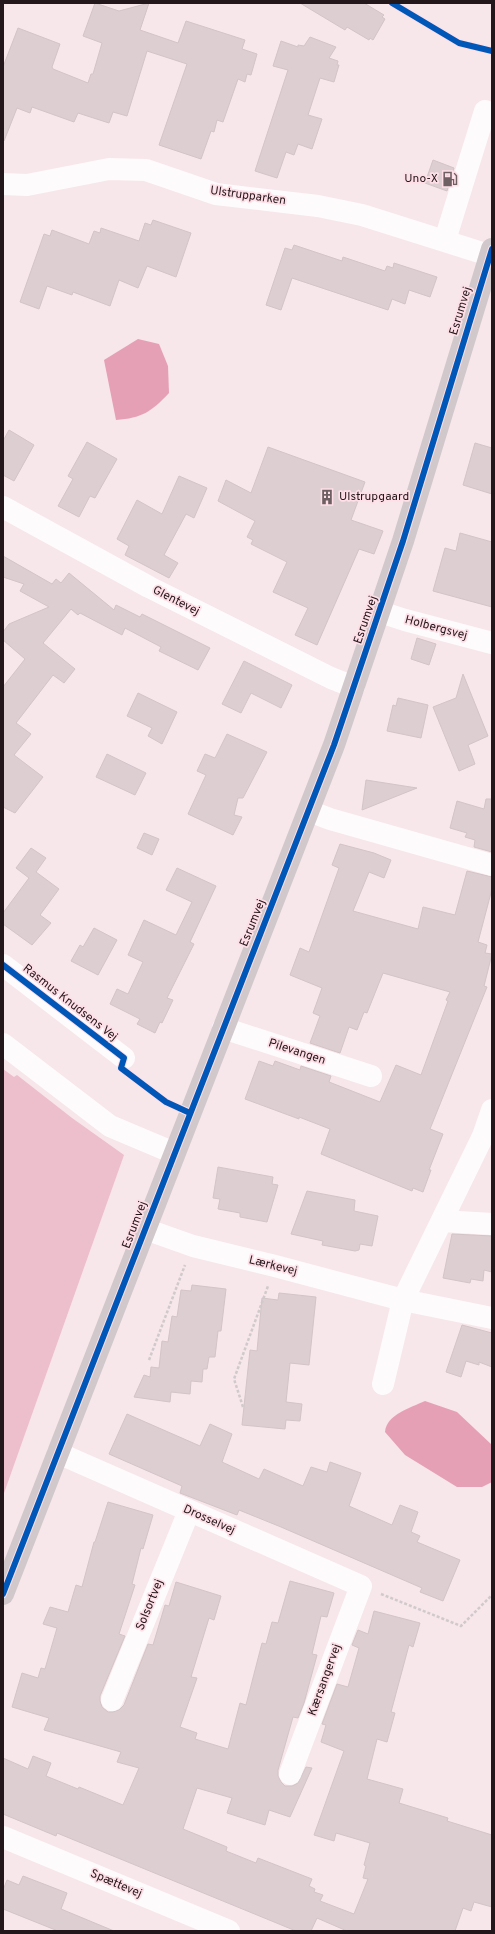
<svg xmlns="http://www.w3.org/2000/svg" width="495" height="1934" viewBox="0 0 495 1934" font-family="Overpass,sans-serif">
	<style>
		.green { fill: #edbecc }
		.water { fill: #e6a0b6 }
		.building { fill: #ddced2; stroke: #d3c4c8 }
		.lines { fill: none; stroke-linecap: round; stroke-linejoin: round }
		.path { stroke: #d0cacc; stroke-width: 2.5; stroke-dasharray: 3 2; stroke-linecap: butt }
		.minor { stroke: #fefbfc; stroke-width: 22 }
		.major { stroke: #d0c8cb; stroke-width: 22 }
		.cycleway-casing { stroke: #fedfe7; stroke-width: 8 }
		.cycleway { stroke: #0057b8; stroke-width: 6 }
		.labels { text-anchor: middle; dominant-baseline: central; stroke-width: 3.5; stroke-linejoin: round; paint-order: stroke }
		.poi-label { font-size: 12px; fill: #24171b; stroke: #fedfe7; text-anchor: end }
		.street-label { font-size: 12px; fill: #24171b; stroke: #fedfe7 }
	</style>
	<rect width="100%" height="100%" fill="#f7e6ea"/>
	<path class="green" d="M3 1069 14 1077 17 1075 72 1118 124 1155 3 1496Z"/>
	<g class="water">
		<path d="M138 339 159 344 168 366 169 393C151 412 142 418 116 420L104 360Z"/>
		<path d="M425 1401 457 1412 492 1445V1482L482 1487H457L405 1455 385 1432C387 1414 410 1408 425 1401Z"/>
	</g>
	<g class="building">
		<path d="M95 3 119 11 149 3 140 30 178 43 186 21 245 40 242 49 257 54 251 75 247 74 245 82 238 79 223 122 217 120 214 132 211 131 201 159 159 145 187 64 147 51 127 116 113 112 109 123 78 113 74 122 32 107 30 113 17 108 4 141 3 140V67L18 28 60 44 52 67 53 69 88 83 91 74H93L102 43 83 36Z"/>
		<path d="M300 3H364L384 15 382 17 385 19 373 40 370 38 369 40 347 27 345 30Z"/>
		<path d="M310 37 336 47 329 58 338 61 337 65H339L334 82 320 78 308 115 322 119 312 149 298 144 294 155 286 152 277 178 255 171 288 70 273 66 281 41 298 47V45L304 46Z"/>
		<path d="M433 160 454 168 447 191 425 183Z"/>
		<path d="M153 220 191 233 176 277 147 266 138 288 119 280 110 306 73 292 72 295 47 286 39 309 20 302 44 234 50 236 52 230 89 244 94 231 100 233 101 228 139 241 145 223 151 225Z"/>
		<path d="M294 245 342 261 343 257 385 271 387 266 393 268 394 263 437 277 430 297 409 290 405 304 392 299 388 310 292 278 281 310 266 305 285 248 292 250Z"/>
		<path d="M9 430 34 445 14 481 3 475V441Z"/>
		<path d="M87 442 117 459 95 498 90 496 79 517 58 506 73 479 68 476Z"/>
		<path d="M475 443 492 448V494L463 485Z"/>
		<path d="M268 447 365 482 351 520 383 531 374 554 359 549 317 645 295 635 308 608 273 592 287 562 251 544 253 540 247 537 255 521 218 501 226 480 251 493Z"/>
		<path d="M179 476 207 488 194 518 186 514 164 555 178 563 169 578 125 555 129 546 117 539 137 500 162 514Z"/>
		<path d="M460 533 492 542V607L433 591 445 548 456 551Z"/>
		<path d="M3 556 52 584 56 579 61 583 69 573 114 610 116 605 140 617 142 614 210 648 198 670 159 651 161 647 125 628 122 635 80 613 78 615 71 609 43 643 75 669 64 683 53 675 16 723 31 734 14 755 43 777 15 813 3 807V687L25 659 3 640V632L9 624 49 607 20 591 24 584 3 577Z"/>
		<path d="M417 638 436 644 429 665 411 659Z"/>
		<path d="M244 661 292 685 281 708 251 693 241 713 222 704Z"/>
		<path d="M463 674 488 736 468 745 475 764 459 771 433 707 456 698Z"/>
		<path d="M138 693 177 712 162 744 148 736 152 728 127 716Z"/>
		<path d="M398 698 428 705 421 738 387 731 393 705 396 706Z"/>
		<path d="M227 734 267 752 243 798H238L234 815 242 817 233 835 188 814 206 775 197 771 205 754 215 758Z"/>
		<path d="M107 754 146 773 135 795 96 777Z"/>
		<path d="M366 780 417 788 362 810Z"/>
		<path d="M486 799H492V852L474 847 475 840 465 837 467 833 450 828 457 801 484 809Z"/>
		<path d="M144 833 159 839 152 855 137 848Z"/>
		<path d="M340 844 374 853 391 860 384 878 369 872 353 911 418 929 423 907 455 915 467 871 492 877V889L478 942 487 945 485 953 492 954 484 986 487 987 430 1129 443 1134 429 1170H431L423 1192 413 1188 412 1191 321 1154 330 1129 299 1117V1119L245 1099 259 1061 273 1066 275 1061 300 1070 301 1066 331 1076 329 1082 380 1102 396 1065 421 1075 448 1001 446 1000 450 992 383 973 367 1013 364 1012 357 1030 349 1027 340 1053 310 1043 320 1016 313 1013 322 988 290 975 300 948 309 952 339 868 332 865Z"/>
		<path d="M31 848 46 858 36 872 59 889 40 915 51 923 32 945 3 924V913L29 878 16 868Z"/>
		<path d="M177 868 216 886 190 942 194 944 167 998 173 1000 162 1023 160 1022 155 1033 137 1024 140 1019 110 1004 117 989 128 994 143 962 128 955 144 920 176 935 192 902 166 890Z"/>
		<path d="M94 928 117 940 98 975 71 961 80 945 83 947Z"/>
		<path d="M218 1167 273 1177 272 1184 278 1185 267 1222 240 1217V1213L218 1209 220 1199 213 1198Z"/>
		<path d="M307 1191 355 1200 354 1211 378 1216 372 1246 360 1244 359 1250 355 1251 322 1245 323 1241 291 1234Z"/>
		<path d="M452 1234 492 1236V1272L484 1270 483 1281 471 1279 470 1283 443 1278Z"/>
		<path d="M192 1285 226 1289 221 1331H218L215 1357H209L207 1369H203L202 1382 191 1381 190 1394 171 1392 170 1402 134 1397 144 1375 150 1377 151 1367 159 1368 162 1341 168 1342 172 1316 177 1317 181 1290 191 1291Z"/>
		<path d="M279 1293 316 1297 309 1365 290 1363 286 1402 302 1404 300 1421 286 1420 285 1429 242 1425 250 1350 257 1351 262 1298 278 1300Z"/>
		<path d="M462 1325 492 1333V1367L479 1362V1365L466 1361 461 1377 446 1372Z"/>
		<path d="M127 1414 200 1446 210 1424 232 1434 222 1462 259 1479 264 1469 303 1486 311 1467 327 1472 330 1462 361 1473 349 1506 392 1525 400 1505 418 1512 411 1532 420 1536 417 1542 460 1560 443 1601 420 1592 422 1588 281 1527 239 1510 237 1515 180 1493 182 1486 109 1454Z"/>
		<path d="M108 1502 153 1515 143 1549 141 1548 132 1584 135 1585 119 1634 125 1636 100 1696V1701L102 1707 108 1712H113L119 1710 124 1705 148 1644 153 1645 165 1605 169 1606 176 1582 221 1596 214 1620 209 1618 191 1677 197 1678 180 1727 197 1733 195 1739 228 1749 240 1703 246 1705 262 1643 266 1644 272 1622 278 1623 290 1581 334 1593 327 1617 321 1616 312 1654 317 1655 304 1703 298 1718 293 1717 278 1770V1776L281 1782 285 1786H292L298 1783 306 1767 312 1768 290 1817 269 1810 265 1825 227 1813 232 1798 197 1788 183 1829 227 1847 226 1851 256 1863 258 1858 312 1879 309 1886 315 1889 314 1892 323 1895 320 1901 354 1914 368 1879 363 1878 366 1866 364 1865 370 1843 336 1833 334 1841 314 1835 344 1751 321 1742 326 1725 322 1724 337 1684 348 1687 359 1648 352 1645 358 1630 368 1634 374 1611 420 1623 413 1647 409 1645 391 1712 395 1713 387 1742 377 1739 367 1779 403 1789 399 1803 448 1818 447 1821 492 1835V1907L474 1902 471 1911 463 1908 455 1931H347L317 1918 311 1931H296L57 1833 56 1836 3 1814V1758L28 1769 33 1756 51 1763 46 1776 78 1789 79 1787 123 1805 139 1768 117 1762 121 1752 44 1730 49 1718 12 1707 22 1673 38 1678 41 1668 45 1669 57 1628 43 1624 50 1607 68 1612 76 1585 82 1587 94 1542H95Z"/>
		<path d="M23 1876 67 1893 61 1909 114 1931H58L3 1909V1890L7 1880 19 1885Z"/>
	</g>
	<g class="lines">
		<g class="path">
			<path d="M149 1360 185 1265"/>
			<path d="M243 1407 234 1379 268 1286"/>
			<path d="M381 1594 461 1626 492 1595"/>
		</g>
		<g class="minor">
			<path d="M3 184 27 185 109 169 146 170 216 194 318 206 362 215 492 256"/>
			<path d="M445 240 485 111 492 113"/>
			<path d="M3 507 149 587 331 678 354 687"/>
			<path d="M380 612 405 620 492 643"/>
			<path d="M309 811 330 819 492 865"/>
			<path d="M3 965 124 1058"/>
			<path d="M223 1028 371 1076"/>
			<path d="M3 1044 110 1126 174 1153"/>
			<path d="M442 1221 492 1224"/>
			<path d="M145 1229 193 1246 275 1266 403 1300 492 1318"/>
			<path d="M383 1384 403 1300 483 1136 492 1110"/>
			<path d="M58 1453 361 1586 290 1774"/>
			<path d="M112 1700 189 1511"/>
			<path d="M3 1837 229 1931"/>
		</g>
		<path class="major" d="M3 1594 334 745 403 541 492 249"/>
		<g class="cycleway-casing">
			<g id="cycleway">
				<path d="M392 3 459 43 492 51"/>
				<path d="M3 965 124 1058 121 1068 166 1102 190 1113"/>
				<path d="M3 1594 334 745 403 541 492 249"/>
			</g>
		</g>
		<use href="#cycleway" class="cycleway"/>
	</g>
	<defs>
		<g id="fuel-bare" transform="scale(1.2)"><path d="M-5.5-6h7V0h2V4h1.3V-2.5L3-4.5l.8-.8L6-3V5H2.5V1h-1V6h-7ZM-4.2-4.7v3.2H.2V-4.7Z" fill="#6e5f63" stroke="#fedfe7" stroke-width="2.5" paint-order="stroke"/></g>
		<g id="building-bare" transform="scale(1.2)"><path d="M-4-6H4V6H1V3H-1V6H-4ZM-2.5-4.3h1.7v1.8h-1.7ZM.8-4.3h1.7v1.8H.8ZM-2.5-1h1.7V.8h-1.7ZM.8-1h1.7V.8H.8Z" fill="#6e5f63" stroke="#fedfe7" stroke-width="2.5" paint-order="stroke"/></g>
	</defs>
	<g fill-rule="evenodd">
		<use href="#fuel-bare" x="450" y="179"/>
		<use href="#building-bare" x="327" y="497"/>
	</g>
	<g class="labels">
		<g class="poi-label">
			<text x="438" y="179">Uno-X</text>
			<text x="339" y="497" text-anchor="start">Ulstrupgaard</text>
		</g>
		<g class="street-label">
			<text transform="translate(248 196) rotate(8)">Ulstrupparken</text>
			<text transform="translate(461 311) rotate(-73)">Esrumvej</text>
			<text transform="translate(176 601) rotate(27)">Glentevej</text>
			<text transform="translate(366 620) rotate(-71)">Esrumvej</text>
			<text transform="translate(436 628) rotate(15)">Holbergsvej</text>
			<text transform="translate(253 923) rotate(-68)">Esrumvej</text>
			<text transform="translate(70 1003) rotate(38)">Rasmus Knudsens Vej</text>
			<text transform="translate(297 1052) rotate(18)">Pilevangen</text>
			<text transform="translate(135 1225) rotate(-69)">Esrumvej</text>
			<text transform="translate(273 1266) rotate(14)">Lærkevej</text>
			<text transform="translate(209 1520) rotate(24)">Drosselvej</text>
			<text transform="translate(150 1605) rotate(-68)">Solsortvej</text>
			<text transform="translate(325 1680) rotate(-70)">Kærsangervej</text>
			<text transform="translate(116 1884) rotate(23)">Spættevej</text>
		</g>
	</g>
	<rect width="495" height="1934" fill="none" stroke="#24171b" stroke-width="8"/>
</svg>
